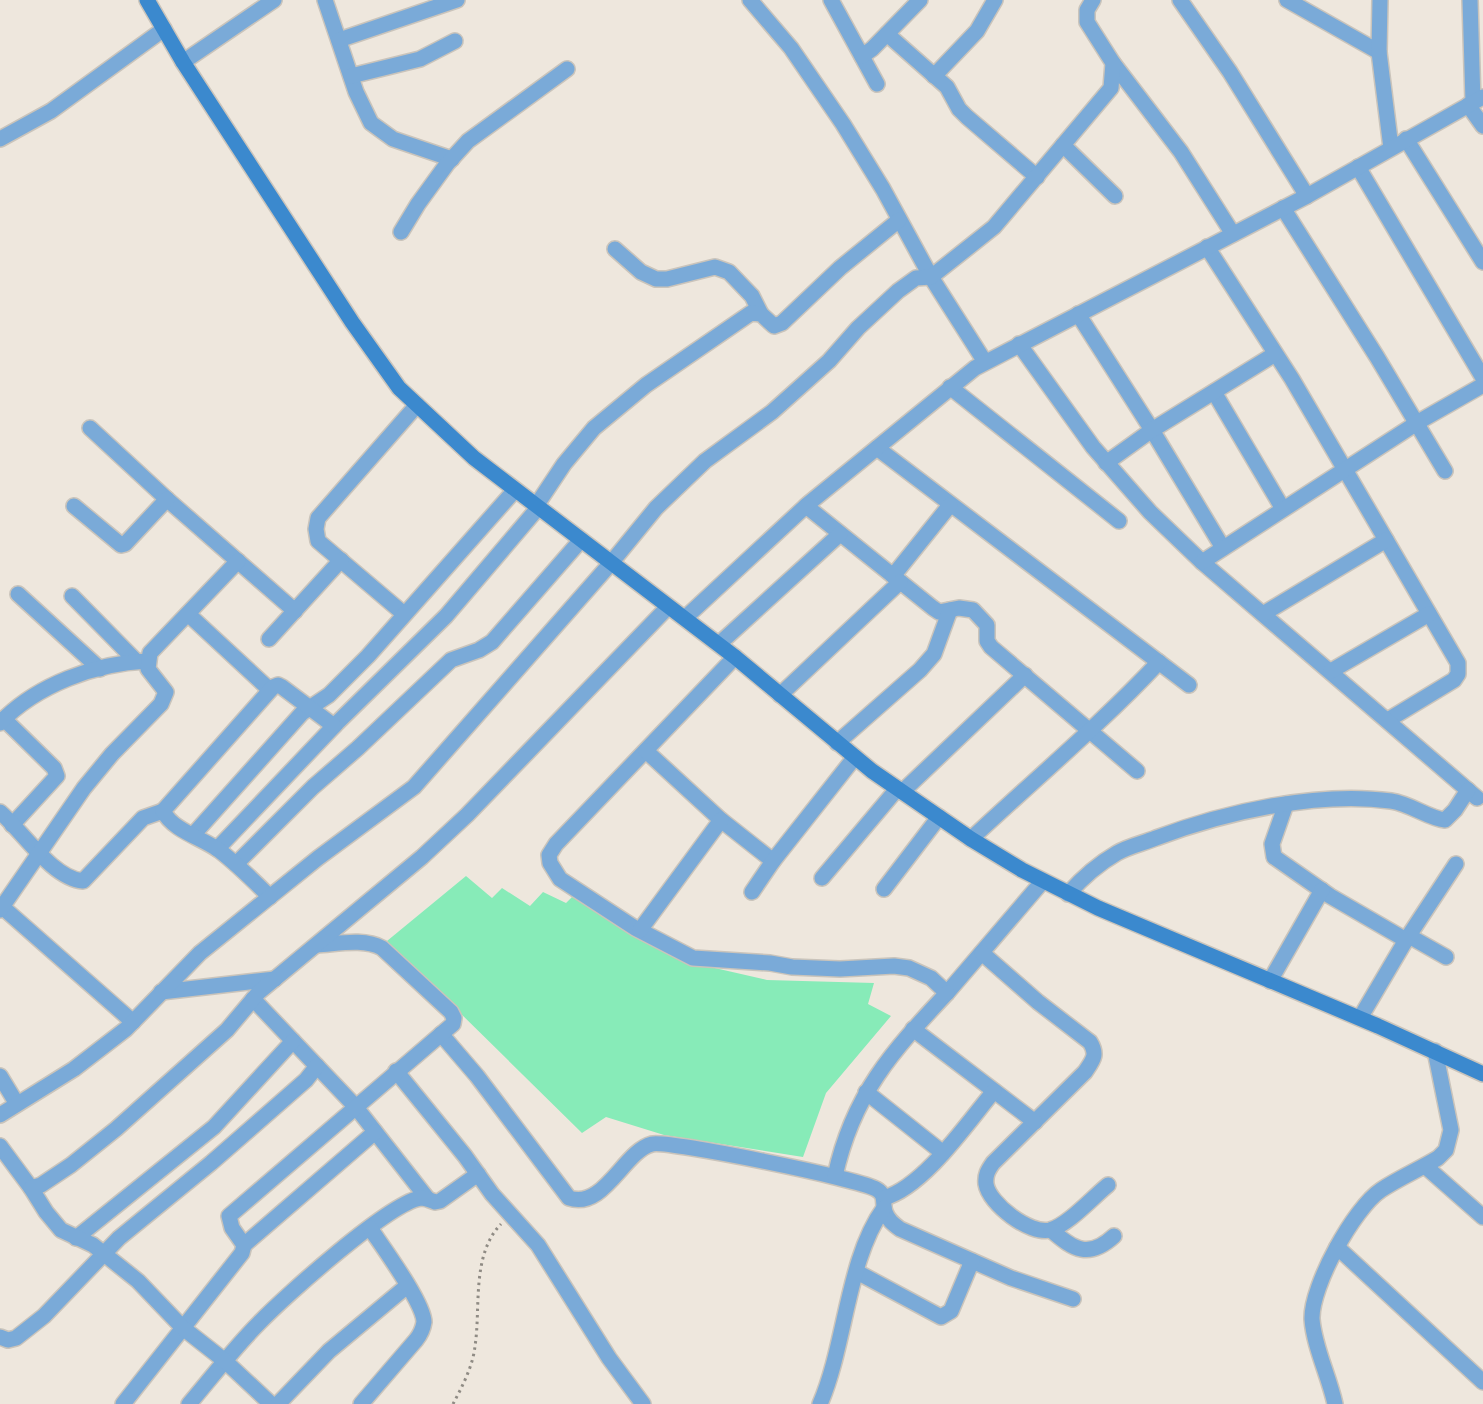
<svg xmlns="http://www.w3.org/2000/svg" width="1483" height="1404" viewBox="0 0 1483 1404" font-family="'Work Sans',sans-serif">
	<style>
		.green { fill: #87ebb8 }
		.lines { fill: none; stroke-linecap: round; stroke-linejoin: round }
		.minor-casing { stroke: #cac4bb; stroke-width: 18 }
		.tertiary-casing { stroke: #cac4bb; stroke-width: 18 }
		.secondary-casing { stroke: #cac4bb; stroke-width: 18 }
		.path { stroke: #8f8b84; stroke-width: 3; stroke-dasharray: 2.5 4; stroke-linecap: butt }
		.minor { stroke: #7aaad8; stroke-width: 15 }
		.tertiary { stroke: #7aaad8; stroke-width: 15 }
		.secondary { stroke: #3b89ce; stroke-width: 15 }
	</style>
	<rect width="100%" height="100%" fill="#eee7dd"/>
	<path class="green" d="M466 876 492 898 502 888 530 906 543 892 566 903 572 897 693 963 767 980 874 983 868 1004 891 1016 826 1093 803 1157 664 1135 606 1117 582 1133 387 941Z"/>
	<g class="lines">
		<g class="minor-casing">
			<g id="minor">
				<path d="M325 0 356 92 371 123 393 139 452 159"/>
				<path d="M750 0 791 48 843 124 883 189 931 277 985 362"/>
				<path d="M831 0 877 84"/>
				<path d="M1180 0 1230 72 1307 196"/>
				<path d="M1287 0 1379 52"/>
				<path d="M1380 0 1379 52 1391 148"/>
				<path d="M1470 0 1473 102"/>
				<path d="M887 34 947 87 959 109 967 117 1037 177"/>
				<path d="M339 40 457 0"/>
				<path d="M862 56 872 49 920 0"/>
				<path d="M183 62 274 0"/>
				<path d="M1113 63 1181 152 1233 234"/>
				<path d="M351 76 420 59 455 41"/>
				<path d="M934 76 977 31 995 0"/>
				<path d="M1468 105 1483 126"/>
				<path d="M1406 139 1483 262"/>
				<path d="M1063 145 1115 196"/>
				<path d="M1358 167 1483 378"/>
				<path d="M1283 208 1377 357 1445 471"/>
				<path d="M401 232 418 204 447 164 468 141 567 69"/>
				<path d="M1207 247 1292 379 1458 663V674L1454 680 1388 720"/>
				<path d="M615 249 641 272 656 279H667L715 267 729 272 752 296 761 314"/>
				<path d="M1078 314 1152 430 1223 548"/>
				<path d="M1019 344 1093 447 1150 512 1202 562 1477 798"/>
				<path d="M950 387 1119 521"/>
				<path d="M1214 392 1283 509"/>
				<path d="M90 428 169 501 295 611"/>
				<path d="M877 448 1189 685"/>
				<path d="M1106 463 1152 430 1275 354"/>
				<path d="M74 506 121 545 125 544 167 499"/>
				<path d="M536 506 564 464 594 428 646 385 751 313 761 314 774 326 782 323 840 268 899 220"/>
				<path d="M806 506 933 608 939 612 959 608 973 610 987 625V641L991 647 1137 771"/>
				<path d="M1202 562 1420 421 1483 385"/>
				<path d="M893 576 950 505"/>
				<path d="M18 594 100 669"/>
				<path d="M72 596 136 661"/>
				<path d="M188 614 270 690"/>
				<path d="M404 614 318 541 316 529 318 518 417 405"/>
				<path d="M1263 614 1386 540"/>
				<path d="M685 618 808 504 975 368 1307 196 1483 97"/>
				<path d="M269 639 341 560"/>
				<path d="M719 644 840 534"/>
				<path d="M735 657 556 844 549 855 550 863 560 879 635 928 693 958 770 963 792 967 840 969 894 966 909 968 931 978 947 993 1042 882"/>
				<path d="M1331 671 1429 614"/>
				<path d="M780 695 900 582"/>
				<path d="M4 719 54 768 57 776 12 825"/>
				<path d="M0 723C36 685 96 663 147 661"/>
				<path d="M837 743 920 670 934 654 950 610"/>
				<path d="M646 751 721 820 773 861"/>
				<path d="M902 792 1025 675"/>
				<path d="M1286 804 1272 844 1274 857 1330 896 1406 940"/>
				<path d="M0 812C22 831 53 879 83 881L143 818 163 811"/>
				<path d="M193 835 302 713 329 695 368 656 515 490"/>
				<path d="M971 839C1034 780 1100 725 1159 662"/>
				<path d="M217 849 337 723 446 616 538 508"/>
				<path d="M236 864 313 787 358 748 451 660 479 650 492 642 581 540"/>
				<path d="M822 878 897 789"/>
				<path d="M884 889 939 817"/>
				<path d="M752 892 773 861 855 757"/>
				<path d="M1068 894C1083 877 1098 864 1117 853 1129 846 1144 843 1156 838 1225 812 1318 791 1391 801 1411 804 1428 818 1445 820L1455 810 1468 790"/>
				<path d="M270 897C254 881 238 865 220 851 203 838 173 831 163 811L273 687 278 685 282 687 334 726"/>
				<path d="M0 905 133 1022"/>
				<path d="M0 910 84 788 112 754 161 704 166 692 148 669 150 653 238 561"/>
				<path d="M640 930 721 820"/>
				<path d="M1409 936 1446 957"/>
				<path d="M982 953 1038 1002 1090 1042C1098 1055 1093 1060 1085 1072L993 1163C988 1170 985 1175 986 1184 989 1204 1030 1235 1050 1230 1068 1225 1093 1197 1108 1185"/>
				<path d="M1270 981 1322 890"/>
				<path d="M161 992 275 979"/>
				<path d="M253 999 355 1106 427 1198"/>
				<path d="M1360 1018 1406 940 1456 864"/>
				<path d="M913 1029 1035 1122"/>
				<path d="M441 1034 477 1076 569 1198C604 1210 624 1151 652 1144 668 1140 859 1179 876 1189 887 1195 882 1203 885 1212 888 1220 893 1224 900 1229L1011 1278 1073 1299"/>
				<path d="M396 1071 465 1156 492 1194 538 1245 609 1358 643 1404"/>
				<path d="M0 1076 17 1104"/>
				<path d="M866 1092 943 1153"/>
				<path d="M0 1115 74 1069 126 1029 200 953 318 858 414 787 611 563 656 508 705 461 772 412 829 361 858 328 898 291 916 278 931 277 994 227 1111 88 1113 63 1087 22V10L1093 0"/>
				<path d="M0 1146 31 1188"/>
				<path d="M1425 1166 1483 1217"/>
				<path d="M835 1176C853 1094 892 1052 947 993"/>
				<path d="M884 1198C924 1187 968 1122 994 1091"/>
				<path d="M1051 1230C1074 1250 1089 1259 1114 1236"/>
				<path d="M76 1238 214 1127 293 1041"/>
				<path d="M244 1245 375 1132"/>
				<path d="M1337 1247 1483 1382"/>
				<path d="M857 1272 941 1317 951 1311 972 1261"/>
				<path d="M0 1337 8 1340 16 1338 44 1316 119 1238 211 1163 306 1080 317 1066"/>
				<path d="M123 1404 242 1253 244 1245 232 1228 229 1216 453 1024 454 1018 451 1012 382 948C364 938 337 944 317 945"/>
				<path d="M189 1404C212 1377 234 1348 259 1323 284 1297 390 1202 421 1198 426 1198 430 1200 435 1202L440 1201 478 1174"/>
				<path d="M271 1404 225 1361 183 1328 138 1281 93 1245 61 1230 46 1212 31 1188 41 1185 71 1165 116 1129 227 1030 259 992 422 857 467 815 668 607"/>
				<path d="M278 1404 329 1351 407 1286"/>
				<path d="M361 1404 416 1340C420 1335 423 1329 424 1322 424 1303 382 1246 370 1228"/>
				<path d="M820 1404C846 1344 847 1259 884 1208"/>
				<path d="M1335 1404C1329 1376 1314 1347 1312 1319 1311 1286 1354 1208 1381 1190 1399 1178 1420 1169 1438 1158L1446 1150 1451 1130 1435 1051"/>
			</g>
		</g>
		<g class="tertiary-casing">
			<path id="tertiary" d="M0 139 51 111 164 29"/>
		</g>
		<g class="secondary-casing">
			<path id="secondary" d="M147 0 183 62 352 322 399 388 474 458 735 657 872 771 971 839 1022 870 1098 908 1378 1026 1483 1074"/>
		</g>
		<path class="path" d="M453 1404C462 1387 473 1366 475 1346 481 1308 471 1255 501 1224"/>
		<use href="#minor" class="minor"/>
		<use href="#tertiary" class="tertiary"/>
		<use href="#secondary" class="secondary"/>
	</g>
</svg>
